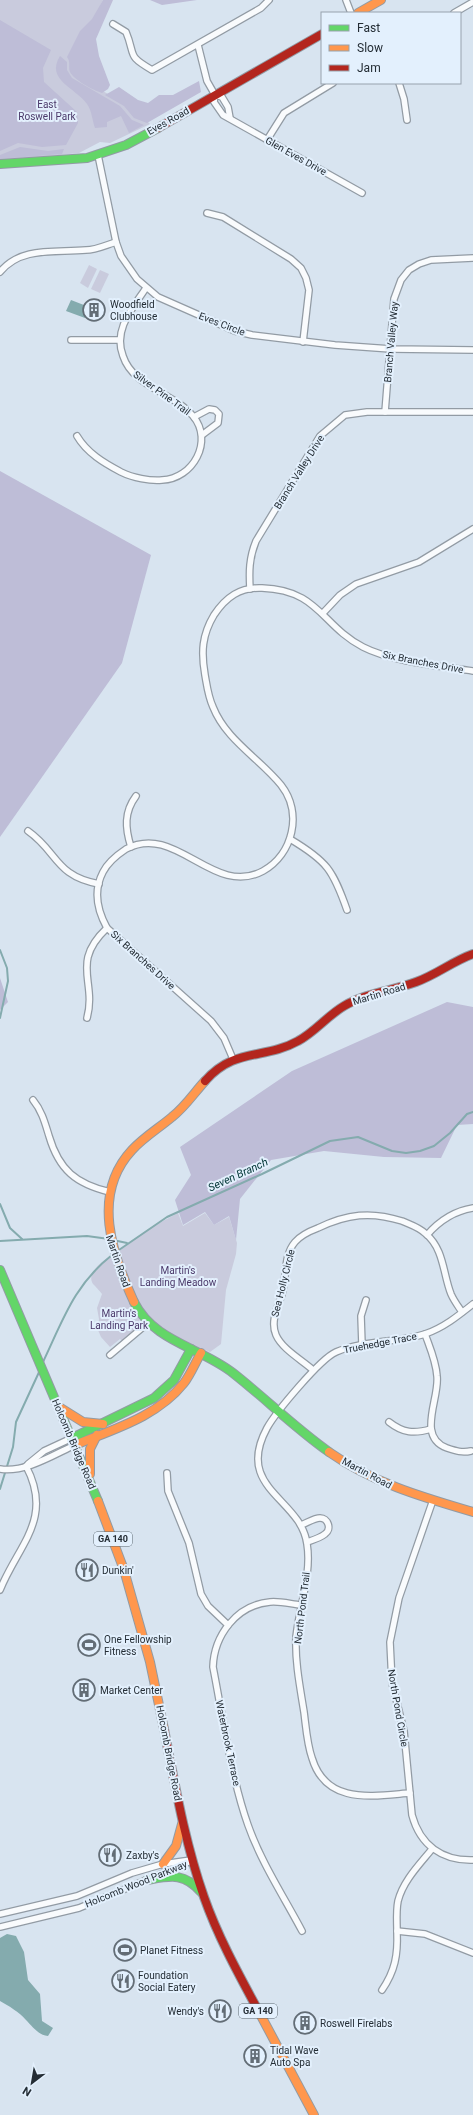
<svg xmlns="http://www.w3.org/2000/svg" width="473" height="2115" viewBox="0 0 473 2115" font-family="Roboto,sans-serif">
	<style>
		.green { fill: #c9cbdd }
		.forest { fill: #bebdd7 }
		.water { fill: #84abae }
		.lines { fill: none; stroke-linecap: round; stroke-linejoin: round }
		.stream { stroke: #84abae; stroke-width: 2 }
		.street-casing { stroke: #929ba4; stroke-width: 8 }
		.fast-casing { stroke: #929ba4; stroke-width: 10 }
		.slow-casing { stroke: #929ba4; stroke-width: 10 }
		.jam-casing { stroke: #929ba4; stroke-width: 10 }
		.street { stroke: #f9fbfd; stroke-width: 5.5 }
		.fast { stroke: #63d668; stroke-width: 8 }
		.slow { stroke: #ff974d; stroke-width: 8 }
		.jam { stroke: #b3261e; stroke-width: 8 }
		.labels { text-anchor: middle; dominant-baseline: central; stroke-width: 4; stroke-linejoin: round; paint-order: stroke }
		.shield { fill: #e3f0fd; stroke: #5d6871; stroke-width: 1 }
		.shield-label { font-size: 9px; font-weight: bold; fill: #242d35 }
		.park-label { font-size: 10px; fill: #4b396a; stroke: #e3f0fd }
		.street-label { font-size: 10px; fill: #242d35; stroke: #e3f0fd }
		.poi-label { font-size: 10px; fill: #242d35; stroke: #e3f0fd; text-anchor: start }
		.water-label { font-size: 11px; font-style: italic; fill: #023636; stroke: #e3f0fd }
	</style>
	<rect width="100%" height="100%" fill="#d8e4f0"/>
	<g class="green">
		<path d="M0 0H103L72 63 101 90 133 108 150 124 110 143 100 142 79 153 0 161Z"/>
		<path d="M89 265 97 269 88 288 80 283Z"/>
		<path d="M100 270 109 274 100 293 91 289Z"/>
		<path d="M178 1213 183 1226 205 1213 214 1225 229 1217 237 1243 236 1254 226 1290 221 1344 210 1352C186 1341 155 1333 140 1310 130 1295 123 1271 115 1254L150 1228Z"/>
		<path d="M113 1254 139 1316 140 1325 124 1342 120 1339 110 1347 101 1337 98 1330 99 1319 97 1308 102 1294C99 1290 96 1287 93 1284 85 1272 106 1259 113 1254Z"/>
	</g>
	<g class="forest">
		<path d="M103 0H113L96 39 99 56 110 85 108 89 102 93C93 90 74 80 70 72 68 67 71 62 67 57L80 31 92 19Z"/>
		<path d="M150 0H197L162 5Z"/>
		<path d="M0 20 51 50 43 68 44 82 77 112 78 123 66 145 42 147 18 143 0 151Z"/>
		<path d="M60 56 67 62V70L72 78 120 106 132 120 144 125 129 133 121 116 107 122V127L95 128C92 120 92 111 87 104 76 88 45 80 60 56Z"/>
		<path d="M199 81 201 92 147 123 134 118 124 106 105 95 119 87 138 100 148 103 159 95H173Z"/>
		<path d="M20 147 48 151 64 149 62 154 0 159V155Z"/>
		<path d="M0 471 151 555 122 663 0 837Z"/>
		<path d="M0 978 8 1002 0 1010Z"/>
		<path d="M447 1002 473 1007V1124L457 1125 441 1158 384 1157 324 1151 271 1160 240 1199 236 1240 229 1216 214 1225 205 1212 183 1225 175 1200 191 1175 180 1147 292 1071Z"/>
	</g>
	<g class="water">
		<path d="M71 300 89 307 85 318 66 311Z"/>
		<path d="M7 1934 16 1936 24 1952 28 1980 40 1994 42 2021 53 2028 48 2036C38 2035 32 2026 26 2020 19 2012 9 2006 0 2001V1938Z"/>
	</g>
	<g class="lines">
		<g class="stream">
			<path d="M0 950 7 968 8 981 0 1018"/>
			<path d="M0 1204 10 1228 22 1239"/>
			<path d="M113 1240 127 1243"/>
			<path d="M0 1241 87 1236 109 1239"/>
			<path d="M116 1252 167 1217 262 1174 330 1141 358 1137 392 1151 406 1153 420 1151 434 1146 450 1133 467 1114 473 1112"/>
			<path d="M43 1362C63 1320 74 1285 112 1255"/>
			<path d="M0 1489 13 1447 16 1422 40 1370"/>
		</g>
		<g class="street-casing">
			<g id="street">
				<path d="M346 0 351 13"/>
				<path d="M454 13 473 2"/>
				<path d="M113 24 126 32C136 56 126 55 152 70L261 8 269 0"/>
				<path d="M198 45 207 81 215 95 214 102 223 115 362 193"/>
				<path d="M399 83 404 99 407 120"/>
				<path d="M215 95 222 97 228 107 230 118"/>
				<path d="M267 140 284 113 333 83"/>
				<path d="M98 155 116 242 121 256 137 279 158 297 235 331 252 335 335 345 391 349 473 350"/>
				<path d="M207 213 223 217 291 259 301 268 306 278 309 290 303 342"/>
				<path d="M0 272C21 246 56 253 86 250 96 250 106 245 116 242"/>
				<path d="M71 340H120"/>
				<path d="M385 412 394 299 401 280 409 270 419 264 431 260 473 258"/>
				<path d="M194 417 209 409 215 410 219 414 218 423 202 435"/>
				<path d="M77 436C87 453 104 463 121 472 133 478 150 481 162 480 193 479 214 441 193 416 174 393 133 387 123 356 113 330 132 309 146 288"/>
				<path d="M250 589C249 572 249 558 256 541L320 436 345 415 367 412H473"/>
				<path d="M323 613 340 595 356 584 419 562 473 529"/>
				<path d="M28 831C58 852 55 876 99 884"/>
				<path d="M290 839C327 861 333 870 347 910"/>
				<path d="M131 847C125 828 124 812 136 796"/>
				<path d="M87 1018C97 981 70 963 107 928"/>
				<path d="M233 1059 224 1038 211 1021 107 928C97 910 93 891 103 872 108 862 117 855 126 849 176 822 213 898 263 871 293 854 303 813 281 785 259 758 226 740 213 707 208 696 207 686 205 675 201 652 202 635 214 615 226 597 240 587 262 588 319 590 321 625 363 647 392 662 441 666 473 671"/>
				<path d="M33 1100C42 1111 45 1123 49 1136 59 1170 76 1184 110 1192"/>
				<path d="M427 1235C440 1220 454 1211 473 1208"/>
				<path d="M425 1334C430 1348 436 1361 437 1376 440 1398 416 1437 447 1448 456 1451 462 1453 471 1451"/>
				<path d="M362 1345 361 1316 366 1300"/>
				<path d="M110 1355 148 1323"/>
				<path d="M313 1370C302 1360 282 1349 276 1335 270 1321 278 1307 282 1294 287 1277 283 1256 295 1242 301 1235 310 1231 318 1228 347 1214 371 1211 402 1221 411 1225 419 1227 426 1234 444 1249 443 1274 451 1294 454 1301 458 1306 462 1312"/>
				<path d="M389 1422C403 1433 414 1434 431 1429"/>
				<path d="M28 1464 44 1451 72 1438"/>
				<path d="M0 1469C25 1473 53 1455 75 1445"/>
				<path d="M167 1473 168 1491 189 1543 201 1594 208 1606 228 1625"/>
				<path d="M433 1500 399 1598 390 1642 392 1683 404 1731 412 1815C420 1845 442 1861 473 1860"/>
				<path d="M301 1525C307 1523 314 1518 320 1518 328 1518 332 1529 325 1534 320 1538 313 1540 307 1542"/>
				<path d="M0 1590C18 1545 54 1519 26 1466"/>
				<path d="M301 1605C291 1604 280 1601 270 1602 236 1605 214 1636 213 1667 223 1718 231 1777 248 1825 261 1862 284 1897 302 1931"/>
				<path d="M410 1793C372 1796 326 1805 312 1758 307 1744 306 1727 304 1712 300 1687 295 1662 296 1637 299 1608 312 1573 307 1544 301 1498 234 1489 267 1428 276 1412 320 1359 336 1352 364 1340 396 1343 425 1334 443 1328 458 1316 473 1304"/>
				<path d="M159 1875 193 1860"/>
				<path d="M0 1914 77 1896 132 1873 163 1864 191 1860"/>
				<path d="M0 1927 79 1908 149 1879"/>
				<path d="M397 1931 425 1934 473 1953"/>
				<path d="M382 1990C395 1971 398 1955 397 1932 397 1921 396 1911 398 1901 403 1881 419 1865 432 1849"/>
			</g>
		</g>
		<g class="fast-casing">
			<g id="fast">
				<path d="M0 164 87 158 126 145 158 128"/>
				<path d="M0 1270 98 1501"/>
				<path d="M134 1302C154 1342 200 1347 233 1373 266 1399 295 1428 329 1452"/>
				<path d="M72 1438 154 1398 174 1380 191 1349"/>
				<path d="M147 1880C170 1876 184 1872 201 1892"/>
			</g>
		</g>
		<g class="slow-casing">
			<g id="slow">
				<path d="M358 13 381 0"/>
				<path d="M134 1302C112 1254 91 1194 132 1150 144 1137 159 1128 172 1117 185 1107 194 1093 205 1081"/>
				<path d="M59 1407 83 1422 103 1424"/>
				<path d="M75 1445C114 1429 157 1417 184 1383 191 1374 195 1363 201 1353"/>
				<path d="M329 1452C373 1483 422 1497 473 1512"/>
				<path d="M90 1474V1449L97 1435"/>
				<path d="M98 1501 124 1570 150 1662 164 1729"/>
				<path d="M163 1864 176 1846 182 1824"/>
				<path d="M259 2012 314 2115"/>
			</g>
		</g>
		<g class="jam-casing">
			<g id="jam">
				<path d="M158 128 322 34"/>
				<path d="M205 1081C235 1047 264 1060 298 1041 315 1032 327 1016 344 1006 366 993 392 991 416 982 436 975 453 961 473 954"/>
				<path d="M164 1729C175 1785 185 1843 204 1897 218 1937 239 1975 259 2012"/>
			</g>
		</g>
		<use href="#street" class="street"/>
		<use href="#fast" class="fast"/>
		<use href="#slow" class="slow"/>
		<use href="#jam" class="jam"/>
	</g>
	<defs>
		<g id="building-ring" transform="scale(1.15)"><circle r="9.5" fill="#e3f0fd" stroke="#636d76" stroke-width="1.5"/><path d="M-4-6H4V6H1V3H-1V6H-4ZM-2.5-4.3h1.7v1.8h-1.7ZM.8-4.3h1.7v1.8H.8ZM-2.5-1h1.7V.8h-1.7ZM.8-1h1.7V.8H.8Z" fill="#636d76"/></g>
		<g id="restaurant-ring" transform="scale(1.15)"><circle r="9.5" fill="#e3f0fd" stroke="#636d76" stroke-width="1.5"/><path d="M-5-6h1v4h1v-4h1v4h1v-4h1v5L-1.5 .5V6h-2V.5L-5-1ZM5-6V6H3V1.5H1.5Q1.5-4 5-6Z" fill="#636d76"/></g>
		<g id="stadium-ring" transform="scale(1.15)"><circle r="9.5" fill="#e3f0fd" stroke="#636d76" stroke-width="1.5"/><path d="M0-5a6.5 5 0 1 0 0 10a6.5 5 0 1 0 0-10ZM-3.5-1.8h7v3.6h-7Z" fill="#636d76"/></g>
	</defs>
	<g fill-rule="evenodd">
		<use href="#building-ring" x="94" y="310"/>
		<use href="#restaurant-ring" x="87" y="1570"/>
		<use href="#stadium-ring" x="89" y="1645"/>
		<use href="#building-ring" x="84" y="1690"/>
		<use href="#restaurant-ring" x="110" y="1855"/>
		<use href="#stadium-ring" x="125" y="1950"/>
		<use href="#restaurant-ring" x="123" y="1981"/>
		<use href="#restaurant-ring" x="220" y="2011"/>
		<use href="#building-ring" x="305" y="2023"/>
		<use href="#building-ring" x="255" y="2056"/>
	</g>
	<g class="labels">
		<g class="shield">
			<rect x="94" y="1532" width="38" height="14" rx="3"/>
			<rect x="239" y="2004" width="38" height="14" rx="3"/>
		</g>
		<g class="shield-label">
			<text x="113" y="1539">GA 140</text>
			<text x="258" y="2011">GA 140</text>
		</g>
		<g class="park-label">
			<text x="47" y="104">East<tspan x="47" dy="12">Roswell Park</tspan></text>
			<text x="178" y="1270">Martin's<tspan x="178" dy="12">Landing Meadow</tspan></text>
			<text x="119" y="1313">Martin's<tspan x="119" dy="12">Landing Park</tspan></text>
		</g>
		<g class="street-label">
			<text transform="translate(168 121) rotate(-29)">Eves Road</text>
			<text transform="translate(296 156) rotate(29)">Glen Eves Drive</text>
			<text transform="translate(222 324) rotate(21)">Eves Circle</text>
			<text transform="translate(391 342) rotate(-85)">Branch Valley Way</text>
			<text transform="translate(162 393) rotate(36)">Silver Pine Trail</text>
			<text transform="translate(299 472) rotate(-58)">Branch Valley Drive</text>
			<text transform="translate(423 662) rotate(11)">Six Branches Drive</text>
			<text transform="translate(143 960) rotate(42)">Six Branches Drive</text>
			<text transform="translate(379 994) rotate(-17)">Martin Road</text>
			<text transform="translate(118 1261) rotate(71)">Martin Road</text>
			<text transform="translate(283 1283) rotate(-76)">Sea Holly Circle</text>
			<text transform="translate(380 1343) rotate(-11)">Truehedge Trace</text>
			<text transform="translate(74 1444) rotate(67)">Holcomb Bridge Road</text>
			<text transform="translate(367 1473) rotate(28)">Martin Road</text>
			<text transform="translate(302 1608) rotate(-83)">North Pond Trail</text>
			<text transform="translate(398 1708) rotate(80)">North Pond Circle</text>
			<text transform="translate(228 1743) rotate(78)">Waterbrook Terrace</text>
			<text transform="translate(169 1753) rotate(79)">Holcomb Bridge Road</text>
			<text transform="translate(136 1884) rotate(-22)">Holcomb Wood Parkway</text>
		</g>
		<g class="poi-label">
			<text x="110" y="304">Woodfield<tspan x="110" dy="12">Clubhouse</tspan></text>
			<text x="102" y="1570">Dunkin'</text>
			<text x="104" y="1639">One Fellowship<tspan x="104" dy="12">Fitness</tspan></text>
			<text x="100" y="1690">Market Center</text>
			<text x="126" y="1855">Zaxby's</text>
			<text x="140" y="1950">Planet Fitness</text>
			<text x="138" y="1975">Foundation<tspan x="138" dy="12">Social Eatery</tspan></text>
			<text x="204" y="2011" text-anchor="end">Wendy's</text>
			<text x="320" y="2023">Roswell Firelabs</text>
			<text x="270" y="2050">Tidal Wave<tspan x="270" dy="12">Auto Spa</tspan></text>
		</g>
		<g class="water-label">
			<text transform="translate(238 1175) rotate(-25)">Seven Branch</text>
		</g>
	</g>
	<rect x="321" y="12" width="140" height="72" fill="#e3f0fd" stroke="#97a2ad"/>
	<rect x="329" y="25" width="20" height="6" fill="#63d668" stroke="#97a2ad"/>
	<text x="357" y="32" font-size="12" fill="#242d35">Fast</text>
	<rect x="329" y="45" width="20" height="6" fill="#ff974d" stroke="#97a2ad"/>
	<text x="357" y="52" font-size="12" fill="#242d35">Slow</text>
	<rect x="329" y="65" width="20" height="6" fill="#b3261e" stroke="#97a2ad"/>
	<text x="357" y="72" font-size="12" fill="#242d35">Jam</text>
	<g transform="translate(32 2083) rotate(211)" stroke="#e3f0fd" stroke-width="3" paint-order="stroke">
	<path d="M0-3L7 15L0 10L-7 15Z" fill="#242d35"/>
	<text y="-6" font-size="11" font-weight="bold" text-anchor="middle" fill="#242d35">N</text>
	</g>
</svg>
